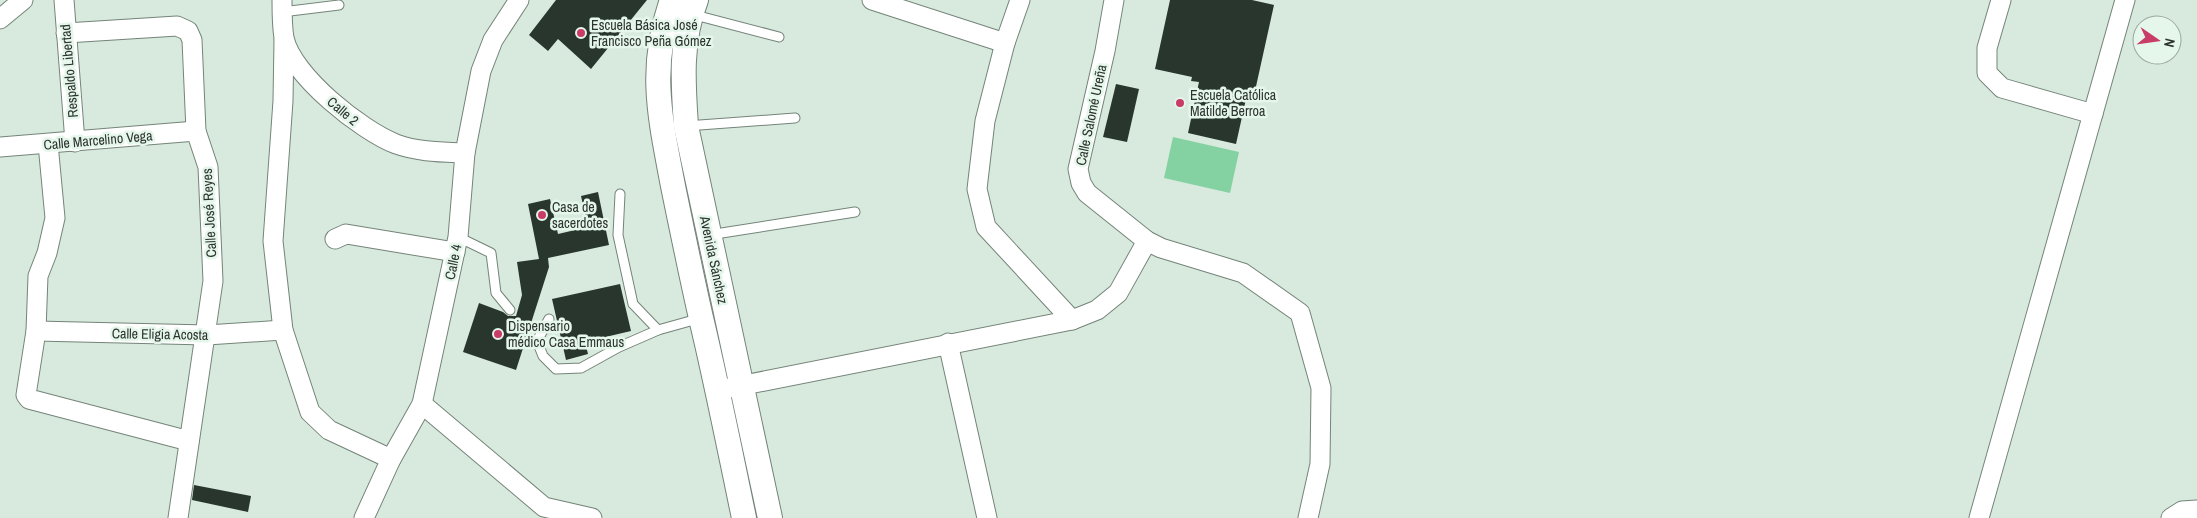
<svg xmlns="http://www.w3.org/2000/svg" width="2197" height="518" viewBox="0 0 2197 518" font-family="'Archivo Narrow',sans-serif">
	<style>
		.green { fill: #84d2a2 }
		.building { fill: #29362d }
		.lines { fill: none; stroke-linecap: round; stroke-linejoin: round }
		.service-casing { stroke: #748479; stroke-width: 11 }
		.minor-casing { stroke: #748479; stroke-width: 21 }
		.tertiary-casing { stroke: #748479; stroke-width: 26 }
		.service { stroke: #fff; stroke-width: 9 }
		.minor { stroke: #fff; stroke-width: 19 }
		.tertiary { stroke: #fff; stroke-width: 24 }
		.poi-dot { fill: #ca3c68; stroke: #e5f6eb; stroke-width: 2 }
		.labels { text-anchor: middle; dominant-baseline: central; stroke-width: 5; stroke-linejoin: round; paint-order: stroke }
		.poi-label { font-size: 14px; fill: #2d332f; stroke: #e5f6eb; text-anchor: start }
		.street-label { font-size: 14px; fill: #2d332f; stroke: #e5f6eb }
	</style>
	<rect width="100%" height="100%" fill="#d8e9dd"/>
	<path class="green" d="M1173 137 1239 152 1230 193 1164 178Z"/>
	<g class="building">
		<path d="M556 0H647L591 69 558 39 548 51 529 35Z"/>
		<path d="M1170 0H1252L1274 5 1255 91 1248 90 1236 144 1188 133 1199 82 1191 81 1192 77 1155 69Z"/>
		<path d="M1116 84 1139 89 1127 142 1103 137Z"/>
		<path d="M598 192 609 245 548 258 549 267 516 370 463 352 479 303 503 312 508 316H516L522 295 517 262 539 259 528 204 550 199 558 234 588 227 581 196Z"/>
		<path d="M620 284 631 331 601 338 600 341 586 346 588 354 566 360 552 299Z"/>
		<path d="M194 485 251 496 248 512 192 500Z"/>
	</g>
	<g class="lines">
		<g class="service-casing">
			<g id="service">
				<path d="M282 12 339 5"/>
				<path d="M691 14 779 37"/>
				<path d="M686 126 795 118"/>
				<path d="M620 194 618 235 633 304 658 330 701 318"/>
				<path d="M709 235 855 212"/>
				<path d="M458 237 491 253 496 293 510 310"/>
				<path d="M549 319 537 341 543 356 556 369 581 368 619 347 658 330"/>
			</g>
		</g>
		<g class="minor-casing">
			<g id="minor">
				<path d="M64 0 75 142"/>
				<path d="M282 0C282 12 282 26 284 38 292 76 362 131 396 144 418 152 442 152 465 153"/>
				<path d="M872 0 1005 43"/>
				<path d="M1020 0 1005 43 985 121 977 189 986 227 1072 320"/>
				<path d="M1114 0 1105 51 1078 169 1081 183 1087 193 1147 241 1161 248 1243 273 1300 313 1321 388 1320 464 1308 518"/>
				<path d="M2001 0 1987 48V73L2002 88 2093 114"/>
				<path d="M0 19 23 0"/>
				<path d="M66 33 177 26 188 31 192 40 196 131 208 167 213 281 178 518"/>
				<path d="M284 40 283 101 273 241 283 330 310 412 329 430 391 459"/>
				<path d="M48 144 55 218 47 253 38 276 36 331 26 395 29 399 189 441"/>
				<path d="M0 147 196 131"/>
				<path d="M335 239 346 234 455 252"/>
				<path d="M36 331 207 335 283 330"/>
				<path d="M948 343 987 518"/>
				<path d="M729 388 1072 320 1097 310 1118 293 1147 241"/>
				<path d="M422 404 544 507 592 518"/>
				<path d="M364 518 391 459 422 404 458 237 465 153 481 71 493 40 519 0"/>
				<path d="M1979 518 2125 0"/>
				<path d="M2171 518 2182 511 2197 510"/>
			</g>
		</g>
		<g class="tertiary-casing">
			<g id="tertiary">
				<path d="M672 0C648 68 660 117 673 186 682 230 691 274 701 318 717 385 730 451 744 518"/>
				<path d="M696 0C680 41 683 83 686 126L770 518"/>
			</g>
		</g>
		<use href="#service" class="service"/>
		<use href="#minor" class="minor"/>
		<use href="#tertiary" class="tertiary"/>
	</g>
	<g class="poi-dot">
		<circle cx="581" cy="33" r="5"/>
		<circle cx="1180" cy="103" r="5"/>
		<circle cx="542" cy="215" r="5"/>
		<circle cx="498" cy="334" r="5"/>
	</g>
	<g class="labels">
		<g class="poi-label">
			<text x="591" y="25">Escuela Básica José<tspan x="591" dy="16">Francisco Peña Gómez</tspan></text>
			<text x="1190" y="95">Escuela Católica<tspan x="1190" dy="16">Matilde Berroa</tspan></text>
			<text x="552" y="207">Casa de<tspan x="552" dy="16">sacerdotes</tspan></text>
			<text x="508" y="326">Dispensario<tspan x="508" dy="16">médico Casa Emmaus</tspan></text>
		</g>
		<g class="street-label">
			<text transform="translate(69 71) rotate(-95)">Respaldo Libertad</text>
			<text transform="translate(343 111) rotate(40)">Calle 2</text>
			<text transform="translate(1091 115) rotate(-78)">Calle Salomé Ureña</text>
			<text transform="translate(98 140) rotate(-5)">Calle Marcelino Vega</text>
			<text transform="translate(209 213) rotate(-93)">Calle José Reyes</text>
			<text transform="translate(714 260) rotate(78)">Avenida Sánchez</text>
			<text transform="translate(453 262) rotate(-78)">Calle 4</text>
			<text transform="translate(160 334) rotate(1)">Calle Eligia Acosta</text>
		</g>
	</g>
	<g transform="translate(2157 40) rotate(103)"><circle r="24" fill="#e5f6eb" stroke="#9ba8a0"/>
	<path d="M0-4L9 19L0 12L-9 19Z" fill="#ca3c68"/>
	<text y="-8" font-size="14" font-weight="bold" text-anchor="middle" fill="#2d332f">N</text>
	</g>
</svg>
